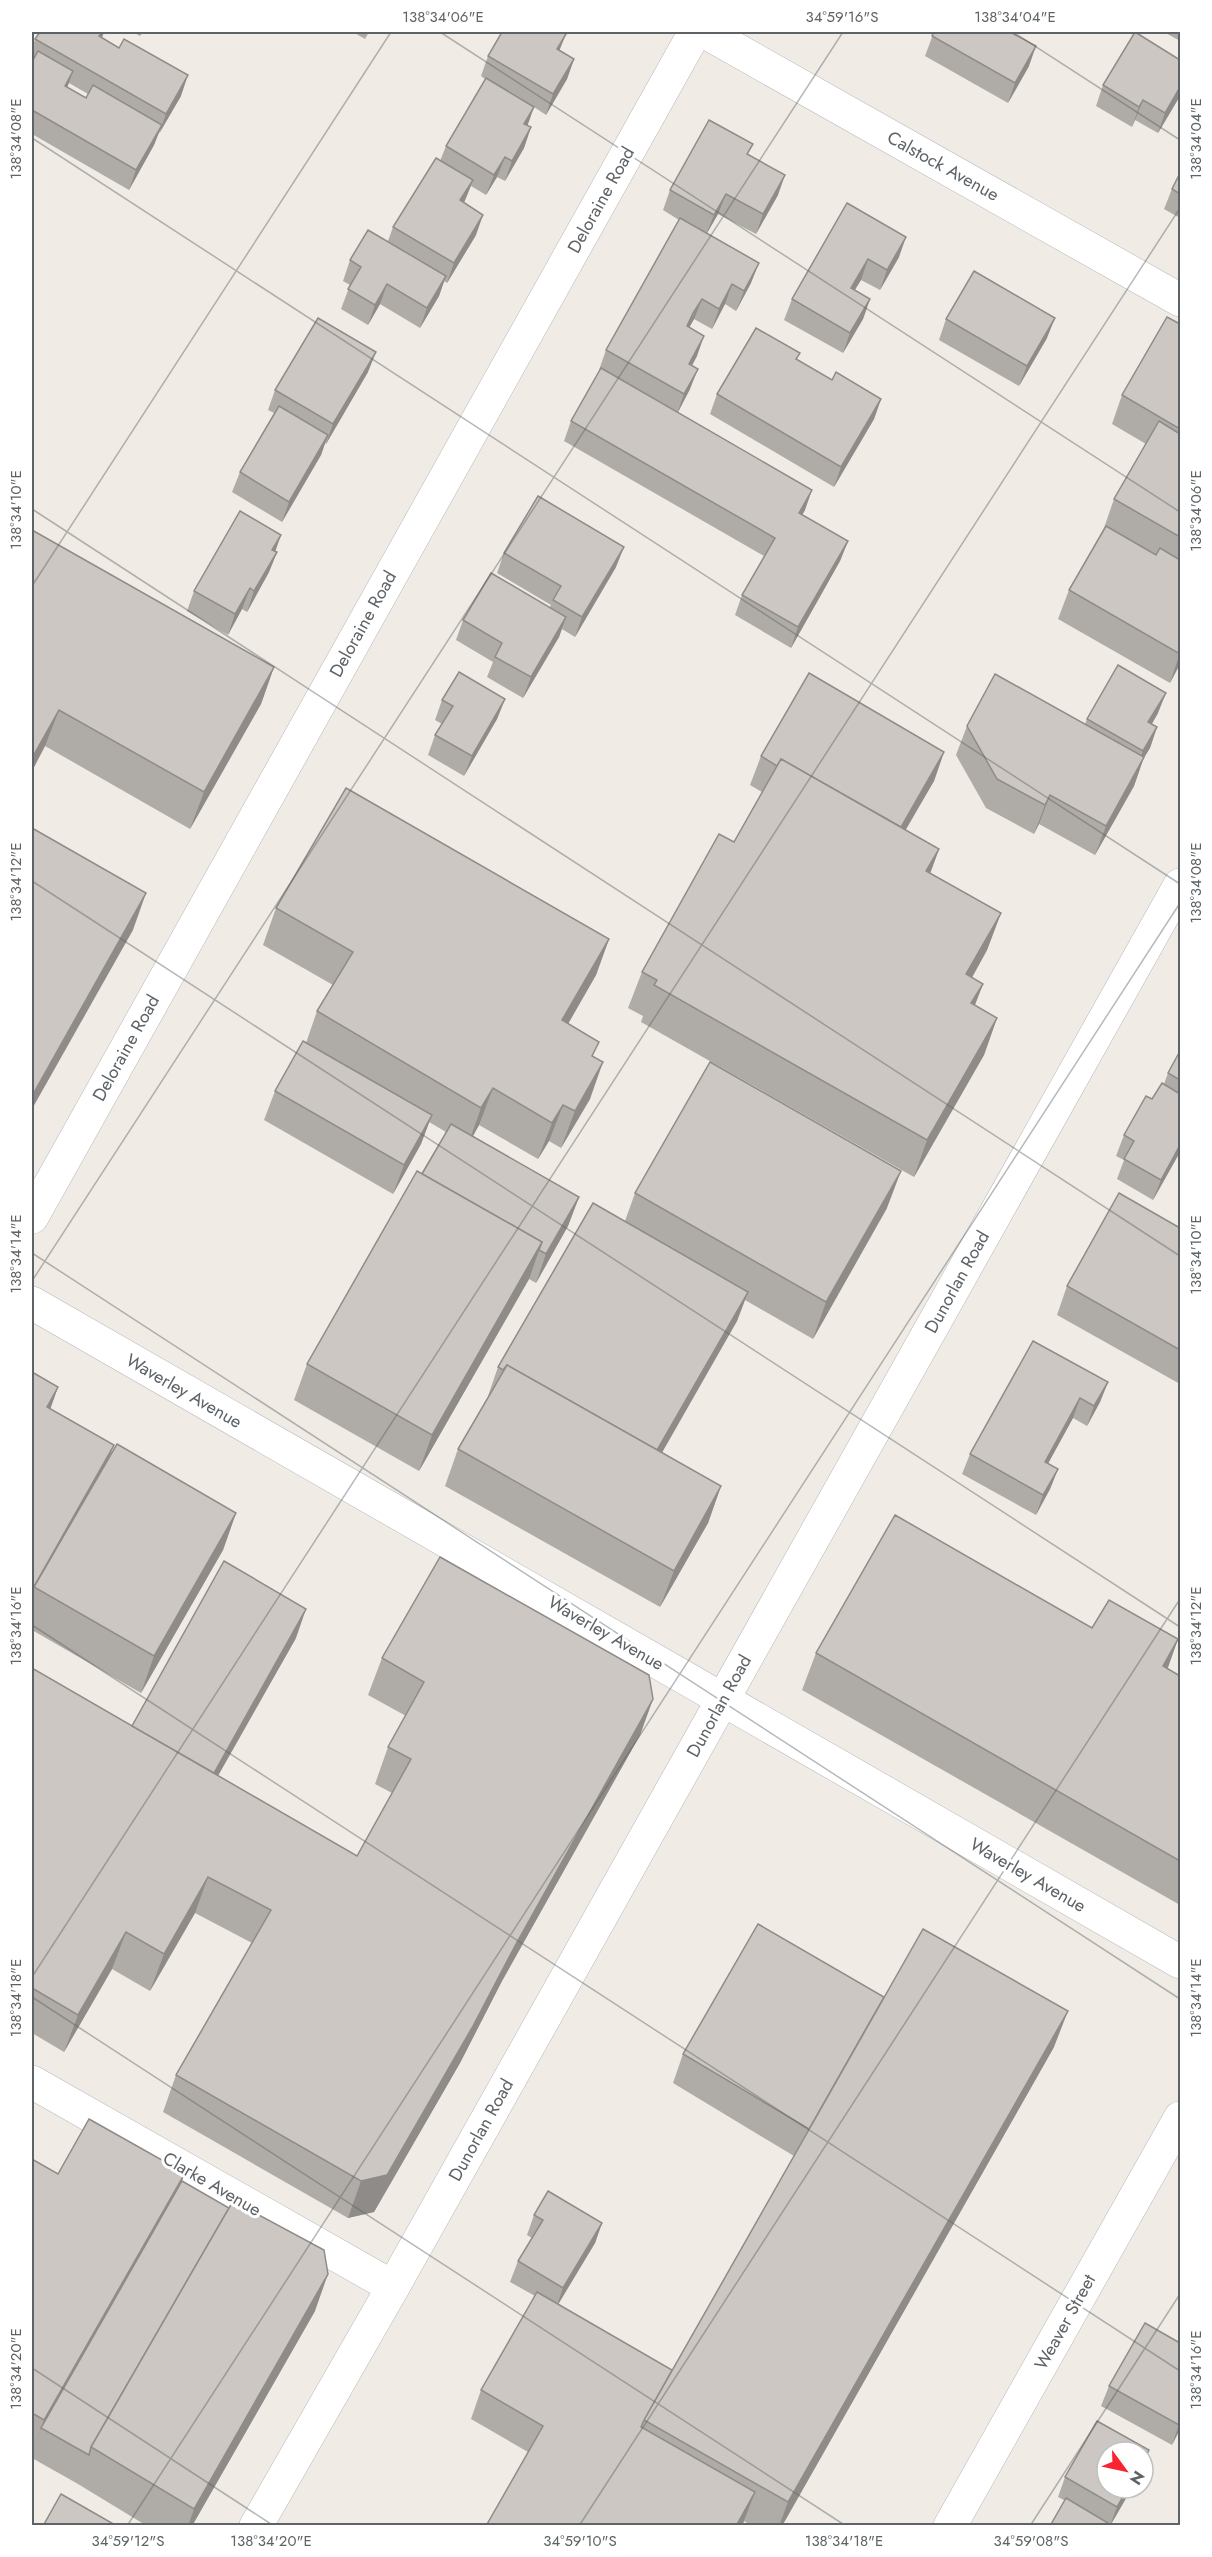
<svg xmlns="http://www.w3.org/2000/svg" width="1212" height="2557" viewBox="0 0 1212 2557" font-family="Jost,sans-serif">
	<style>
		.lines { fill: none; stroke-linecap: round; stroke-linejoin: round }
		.minor-casing { stroke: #b6b9bd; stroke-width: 34 }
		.minor { stroke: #fff; stroke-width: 33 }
		.wall { fill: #afaba7; fill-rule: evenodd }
		.shaded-wall { fill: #8f8b88 }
		.building { fill: #ccc7c2; stroke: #8f8b88; stroke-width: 1.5 }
		.ticks { fill: none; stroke: #5d6367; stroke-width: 1.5; stroke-opacity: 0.45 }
		.labels { text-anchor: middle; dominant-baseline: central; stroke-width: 6; stroke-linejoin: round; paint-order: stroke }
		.street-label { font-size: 18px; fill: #5d6367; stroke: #fff }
		.neatline { fill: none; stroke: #5d6367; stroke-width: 2 }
		.ticks-label { font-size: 15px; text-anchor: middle; fill: #5d6367 }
	</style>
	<rect width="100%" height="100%" fill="#f0ece5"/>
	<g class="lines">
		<g class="minor-casing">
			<g id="minor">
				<path d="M705 32 1180 300"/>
				<path d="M32 1217 695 32"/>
				<path d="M32 1303 1180 1962"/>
				<path d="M32 2082 393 2287"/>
				<path d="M256 2526 393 2287 1180 885"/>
				<path d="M950 2526 1180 2118"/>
			</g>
		</g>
		<use href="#minor" class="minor"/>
	</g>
	<g class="wall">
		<path d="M40 32H104L102 38 181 96 158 134 154 145 129 190 32 134V50L35 39ZM69 83 88 94 86 98 67 87Z"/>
		<path d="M133 32H143L140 36Z"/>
		<path d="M353 32H369L365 39Z"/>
		<path d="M934 32H1012L1029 66 1008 103 925 56Z"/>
		<path d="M1164 32H1180V41Z"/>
		<path d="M560 50 574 59 567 79 546 115 534 107 527 125 531 127 524 148 505 181 497 177 486 195 471 186 464 203 476 235 447 283 444 281 439 296 420 328 380 304 368 325 341 309 350 285 343 281 350 260 388 241 393 227 440 161 446 146 485 79 481 76 488 56Z"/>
		<path d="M1103 85 1180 96 1158 133 1135 120 1132 127 1096 106Z"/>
		<path d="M749 154 778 195 756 234 718 214 707 233 751 283 736 311 725 304 712 329 694 319 689 328 697 356 692 366 690 389 678 412 805 510 802 515 848 541 840 561 791 648 735 615 742 595 764 556 564 441 571 421 600 371 599 370 606 350 679 220 663 210 670 190Z"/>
		<path d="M1180 173V218L1164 209 1172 189Z"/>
		<path d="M847 203 899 257 880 290 861 280 854 290 870 299 863 319 843 353 784 320 792 299Z"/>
		<path d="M946 319 1047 338 1019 386 939 340Z"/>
		<path d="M1180 324V664L1170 683 1058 619 1069 590 1104 528 1114 499 1146 444 1112 424 1122 395Z"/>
		<path d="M797 360 832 380 881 399 874 419 834 487 710 414 717 394Z"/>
		<path d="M368 372 326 444 325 443 321 455 282 522 232 492 240 472 274 413 268 410 275 390Z"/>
		<path d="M32 530 274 667 261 704 190 829 45 746 32 771Z"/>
		<path d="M275 551 277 552 269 572 247 612 242 609 228 635 187 611 194 591Z"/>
		<path d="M504 553 616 567 575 637 562 629 559 637 523 698 487 677 493 662 456 640 463 620 550 607 551 605 497 573Z"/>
		<path d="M505 699 497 719 464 776 428 755 435 735 442 724 435 720 442 700Z"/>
		<path d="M1158 713 1152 724 1157 727 1150 748 1144 757 1134 786 1095 855 1039 824 1034 834 986 808 956 755 967 726 1085 724 1087 719Z"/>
		<path d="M944 752 934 781 905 829 939 849 930 873 1001 913 987 950 972 978 983 984 975 1005 997 1018 984 1055 914 1177 641 1022 643 1016 628 1008 642 972 734 842 762 792 750 785 761 756Z"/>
		<path d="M276 908 609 939 596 975 568 1024 594 1057 590 1099 561 1148 549 1141 538 1159 479 1125 473 1136 579 1197 568 1226 536 1283 529 1279 419 1471 294 1400 307 1364 446 1132 429 1122 421 1144 393 1194 264 1120 275 1091 306 1043 317 1011 333 985 263 945Z"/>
		<path d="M1180 1051V1152L1153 1200 1117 1179 1124 1160 1116 1156 1124 1135 1164 1084 1168 1073Z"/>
		<path d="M635 1193 887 1208 813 1339 745 1300 737 1321 662 1452 721 1486 708 1523 660 1607 445 1486 458 1449 488 1397V1396L498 1367 625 1221Z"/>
		<path d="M1180 1228V1384L1057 1315 1067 1286Z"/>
		<path d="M32 1372 58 1387 50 1409 108 1461 236 1513 223 1550 141 1693 32 1630Z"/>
		<path d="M1108 1382 1100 1402 1087 1426 1073 1418 1048 1463 1058 1469 1050 1489 1036 1515 962 1474 970 1454Z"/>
		<path d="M1092 1628 1178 1639 1167 1669 1180 1676V1905L802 1690 816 1653Z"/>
		<path d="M296 1638 218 1776 357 1856 392 1793 375 1784 388 1747 406 1716 368 1695 382 1658 653 1699 640 1735 502 1981 460 2063 374 2212 348 2218 163 2112 176 2075 252 1943 195 1913 150 1991 112 1969 64 2052 32 2033V1668L132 1726Z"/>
		<path d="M884 1997 1054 2047 782 2526H752L744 2521 742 2526H486L528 2452 471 2419 481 2390 535 2296 510 2282 518 2261 532 2238 527 2235 534 2215 602 2223 595 2243 558 2304 672 2370 794 2156 673 2083 683 2054Z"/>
		<path d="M32 2159 58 2174 182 2181 315 2311 192 2526H147L78 2484 32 2458Z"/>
		<path d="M1180 2343V2429L1172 2445 1101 2406 1109 2386Z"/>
		<path d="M1149 2450 1143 2466V2452L1107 2488H1132L1111 2524 1058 2497 1065 2477Z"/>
	</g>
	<g class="shaded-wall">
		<path d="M102 32H104L100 42 99 36Z"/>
		<path d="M566 34 558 54 557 49Z"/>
		<path d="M1036 46 1029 66 1008 103 1015 83Z"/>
		<path d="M574 59 567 79 546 115 553 94Z"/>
		<path d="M73 71 66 91 65 86Z"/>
		<path d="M188 75 181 96 159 134 166 114Z"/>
		<path d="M1180 87V96L1158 133 1165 113Z"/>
		<path d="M1143 100 1135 120 1132 127 1139 107Z"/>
		<path d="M534 107 527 127 524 124Z"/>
		<path d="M162 125 154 145 129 190 136 170Z"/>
		<path d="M531 127 524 148 505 181 512 161Z"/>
		<path d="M505 157 497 177 486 195 494 175Z"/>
		<path d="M785 175 778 195 756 234 763 214Z"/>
		<path d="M473 180 465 200 453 221 460 200Z"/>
		<path d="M726 194 718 214 706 235 714 215Z"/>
		<path d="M483 215 476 235 447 283 454 263Z"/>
		<path d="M906 237 899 257 880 290 887 270Z"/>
		<path d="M868 259 861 280 844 308 851 288Z"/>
		<path d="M759 263 751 283 736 311 744 291Z"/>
		<path d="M446 276 439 296 420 328 427 308Z"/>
		<path d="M387 284 380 304 368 325 375 305Z"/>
		<path d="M732 284 725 304 712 329 719 309Z"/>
		<path d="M702 299 694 319 686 333 687 326Z"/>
		<path d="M870 299 863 319 843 353 850 333Z"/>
		<path d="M1055 318 1047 338 1019 386 1027 366Z"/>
		<path d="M704 336 697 356 681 384 689 364Z"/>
		<path d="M376 352 368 372 326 444 333 424Z"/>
		<path d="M698 369 690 389 677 414 684 394Z"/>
		<path d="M881 399 874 419 834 487 841 467Z"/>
		<path d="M328 435 321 455 282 522 289 502Z"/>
		<path d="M812 490 805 510 792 533 799 513Z"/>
		<path d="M281 535 274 555 272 550Z"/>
		<path d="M848 541 840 561 791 648 798 627Z"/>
		<path d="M624 547 616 567 575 637 582 617Z"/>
		<path d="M277 552 269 572 247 612 254 591Z"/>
		<path d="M250 588 242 609 228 635 235 614Z"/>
		<path d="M566 617 559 637 523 698 531 677Z"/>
		<path d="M1180 653V664L1170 683Z"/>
		<path d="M274 667 261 704 190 829 204 792Z"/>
		<path d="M1166 693 1158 713 1141 742 1148 722Z"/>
		<path d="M505 699 497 719 464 776 472 756Z"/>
		<path d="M59 710 45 746 32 771V758Z"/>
		<path d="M1157 727 1150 748 1136 771 1143 751Z"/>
		<path d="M944 752 934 781 886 864 896 835Z"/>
		<path d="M1144 757 1134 786 1095 855 1106 826Z"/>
		<path d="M1050 795 1039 824 1034 834 1045 805Z"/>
		<path d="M939 849 926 885V871Z"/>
		<path d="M146 893 133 930 32 1109V1096Z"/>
		<path d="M1001 913 987 950 953 1011 966 974Z"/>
		<path d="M609 939 596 975 549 1057 562 1020Z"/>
		<path d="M983 984 969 1020 971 1003Z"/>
		<path d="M997 1018 984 1055 914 1177 927 1140Z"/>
		<path d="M603 1062 590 1099 561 1148 575 1111Z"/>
		<path d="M493 1088 479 1125 468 1145 481 1108Z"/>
		<path d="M563 1105 549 1141 538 1159 552 1123Z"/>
		<path d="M432 1115 421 1144 393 1194 404 1165Z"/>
		<path d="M1180 1145V1152L1153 1200 1161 1180Z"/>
		<path d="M901 1171 887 1208 813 1339 826 1302Z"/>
		<path d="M579 1197 568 1226 536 1283 546 1254Z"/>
		<path d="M542 1242 529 1279 419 1471 432 1435Z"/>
		<path d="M748 1292 737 1321 643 1486 653 1457Z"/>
		<path d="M1108 1382 1100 1402 1087 1426 1094 1406Z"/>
		<path d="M58 1387 45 1424 47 1407Z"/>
		<path d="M1080 1398 1073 1418 1038 1482 1045 1462Z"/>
		<path d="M114 1445 100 1482 34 1587 32 1595V1590Z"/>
		<path d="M1058 1469 1050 1489 1036 1515 1043 1495Z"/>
		<path d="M721 1486 708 1523 660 1607 674 1571Z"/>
		<path d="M236 1513 223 1550 141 1693 154 1656Z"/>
		<path d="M306 1609 296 1638 199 1809 210 1780Z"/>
		<path d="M1178 1639 1165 1676 1163 1666Z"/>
		<path d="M653 1699 640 1735 502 1981 460 2063 374 2212 348 2218 361 2181 516 1944Z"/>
		<path d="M208 1877 195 1913 150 1991 164 1954Z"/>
		<path d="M126 1932 112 1969 64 2052 78 2015Z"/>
		<path d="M1068 2011 1054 2047 782 2526H779L788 2502Z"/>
		<path d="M185 2173 171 2210 41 2428 32 2454 44 2420Z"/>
		<path d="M602 2223 595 2243 556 2308 563 2288Z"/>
		<path d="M328 2274 315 2311 192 2526H188L194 2509Z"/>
		<path d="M1180 2422V2429L1172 2445 1179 2425Z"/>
		<path d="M1149 2450 1143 2466V2461Z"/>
		<path d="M1128 2488H1132L1110 2526 1117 2507Z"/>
		<path d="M755 2492 742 2526H736Z"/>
	</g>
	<g class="building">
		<path d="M40 32H102L99 36 119 48 124 39 188 75 166 114 35 39Z"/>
		<path d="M502 32H561L566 34 557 49 574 59 553 94 488 56Z"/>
		<path d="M934 32H1010L1036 46 1015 83 932 36Z"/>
		<path d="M1135 32 1180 60V87L1165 113 1143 100 1139 107 1103 85Z"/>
		<path d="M38 51 73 71 65 86 86 98 93 85 162 125 136 170 32 110V62Z"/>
		<path d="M486 78 534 107 524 124 531 127 512 161 505 157 494 175 446 146Z"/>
		<path d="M709 120 753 144 747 154 785 175 763 214 726 194 714 215 670 190Z"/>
		<path d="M436 158 473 180 460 200 483 215 454 263 393 227Z"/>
		<path d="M1180 173V194L1172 189Z"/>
		<path d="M847 203 906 237 887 270 868 259 851 288 870 299 850 333 792 299Z"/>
		<path d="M680 218 759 263 744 291 732 284 719 309 702 299 693 313 687 326 704 336 689 364 698 369 684 394 606 350Z"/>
		<path d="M368 230 446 276 427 308 387 284 375 305 348 289 361 267 350 260Z"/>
		<path d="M974 271 1055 318 1027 366 946 319Z"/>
		<path d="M1167 317 1180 324V429L1122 395Z"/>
		<path d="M318 318 376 352 333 424 275 390Z"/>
		<path d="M756 328 800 353 796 359 832 380 836 372 881 399 841 467 717 394Z"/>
		<path d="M601 368 812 490 799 513 848 541 798 627 742 595 775 538 571 421Z"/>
		<path d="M279 406 328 435 289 502 240 472Z"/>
		<path d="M1159 421 1180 434V537L1114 499Z"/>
		<path d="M538 496 624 547 582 617 553 600 561 586 504 553Z"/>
		<path d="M240 511 281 535 272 550 277 552 254 591 250 588 235 614 194 591Z"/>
		<path d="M1106 526 1156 555 1160 548 1180 560V654L1069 590Z"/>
		<path d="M32 530 274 667 204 792 59 710 32 758Z"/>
		<path d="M491 573 566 617 531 677 495 657 502 643 463 620Z"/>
		<path d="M1118 665 1166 693 1148 722 1157 727 1143 751 1087 719Z"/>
		<path d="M459 672 505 699 472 756 435 735 453 706 442 700Z"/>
		<path d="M809 673 944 752 901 827 781 759 777 766 761 756Z"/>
		<path d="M995 674 1144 757 1106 826 1050 795 1045 805 997 779 967 726Z"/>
		<path d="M781 759 939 849 926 871 1001 913 966 974 983 984 971 1003 997 1018 927 1140 654 985 657 980 642 972 719 834 734 842Z"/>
		<path d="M346 788 609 939 562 1020 599 1042 592 1056 603 1062 575 1111 563 1105 552 1123 493 1088 481 1108 317 1011 353 952 276 908Z"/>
		<path d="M32 828 146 893 32 1096Z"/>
		<path d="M303 1041 432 1115 404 1165 275 1091Z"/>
		<path d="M1180 1051V1080L1168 1073Z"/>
		<path d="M710 1062 901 1171 826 1302 635 1193Z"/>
		<path d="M1162 1083 1180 1094V1145L1161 1180 1124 1159 1134 1141 1124 1135 1146 1096 1152 1099Z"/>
		<path d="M451 1124 579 1197 546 1254 539 1250 542 1242 422 1174Z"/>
		<path d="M417 1171 542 1242 432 1435 307 1364Z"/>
		<path d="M1119 1193 1180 1228V1350L1067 1286Z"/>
		<path d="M593 1203 748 1292 657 1450 507 1365 503 1370 498 1367Z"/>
		<path d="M1033 1341 1108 1382 1094 1406 1080 1398 1045 1462 1058 1469 1043 1495 970 1454Z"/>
		<path d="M507 1365 721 1486 674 1571 458 1449Z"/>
		<path d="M32 1372 58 1387 47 1407 114 1445 32 1590Z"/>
		<path d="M117 1444 236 1513 154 1656 34 1587Z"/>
		<path d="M895 1515 1092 1628 1109 1600 1178 1639 1163 1666 1180 1676V1861L816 1653Z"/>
		<path d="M440 1557 649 1675 653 1699 516 1944 473 2026 387 2175 361 2181 176 2075 271 1910 208 1877 164 1954 126 1932 78 2015 32 1988V1668L357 1856 411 1759 388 1747 424 1682 382 1658Z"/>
		<path d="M224 1561 306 1609 214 1773 132 1726Z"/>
		<path d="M758 1924 884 1997 809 2129 683 2054Z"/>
		<path d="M923 1929 1068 2011 788 2502 644 2420Z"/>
		<path d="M89 2119 185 2173 44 2420 32 2413V2159L58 2174Z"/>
		<path d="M182 2181 229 2208 91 2447 89 2455 41 2428Z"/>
		<path d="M548 2191 602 2223 563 2288 518 2261 543 2220 534 2215Z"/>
		<path d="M233 2201 324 2250 328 2274 194 2509 91 2447Z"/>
		<path d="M537 2292 672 2370 644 2420 641 2427 755 2492 736 2526H486L543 2426 481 2390Z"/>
		<path d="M1145 2323 1180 2343V2422L1179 2425 1109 2386Z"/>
		<path d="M1097 2421 1149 2450 1143 2461V2452H1107V2488H1128L1117 2507 1065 2477Z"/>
		<path d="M61 2494 117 2526H43Z"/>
		<path d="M1066 2498 1113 2526H1050Z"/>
	</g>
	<path class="ticks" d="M440 32 1180 512M1013 32 1180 140M32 138 1180 884M32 509 1180 1256M32 586 391 32M32 881 1180 1627M32 1253 1180 1999M32 1281 843 32M32 1625 1180 2371M32 1977 1180 208M32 1997 846 2526M32 2368 274 2526M127 2526 1180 903M579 2526 1180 1599M1030 2526 1180 2294"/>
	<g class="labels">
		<g class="street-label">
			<text transform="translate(943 166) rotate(29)">Calstock Avenue</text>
			<text transform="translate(601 200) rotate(-61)">Deloraine Road</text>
			<text transform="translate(363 624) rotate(-61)">Deloraine Road</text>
			<text transform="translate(126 1048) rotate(-61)">Deloraine Road</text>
			<text transform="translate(957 1282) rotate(-61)">Dunorlan Road</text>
			<text transform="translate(184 1391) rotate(30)">Waverley Avenue</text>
			<text transform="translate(606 1633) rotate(30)">Waverley Avenue</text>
			<text transform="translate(719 1706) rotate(-61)">Dunorlan Road</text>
			<text transform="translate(1028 1875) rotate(30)">Waverley Avenue</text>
			<text transform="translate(481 2130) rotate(-61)">Dunorlan Road</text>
			<text transform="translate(212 2184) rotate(30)">Clarke Avenue</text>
			<text transform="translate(1065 2322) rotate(-61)">Weaver Street</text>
		</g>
	</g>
	<rect width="1212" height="2557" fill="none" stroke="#ffffff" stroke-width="66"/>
	<g transform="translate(1125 2470) rotate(123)"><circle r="28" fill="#ffffff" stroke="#bec1c2" stroke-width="1.5"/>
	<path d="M0-4.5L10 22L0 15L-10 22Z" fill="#f8242f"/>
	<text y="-9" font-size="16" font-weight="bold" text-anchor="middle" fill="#5d6367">N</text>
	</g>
	<rect x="33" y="33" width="1146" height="2491" class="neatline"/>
	<g class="ticks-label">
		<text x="443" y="22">138°34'06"E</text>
		<text x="842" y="22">34°59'16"S</text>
		<text x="1015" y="22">138°34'04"E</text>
		<text transform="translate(16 139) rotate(-90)" y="5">138°34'08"E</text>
		<text transform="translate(1196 139) rotate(-90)" y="5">138°34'04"E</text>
		<text transform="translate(16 510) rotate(-90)" y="5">138°34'10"E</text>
		<text transform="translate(1196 511) rotate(-90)" y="5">138°34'06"E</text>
		<text transform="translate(16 882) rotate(-90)" y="5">138°34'12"E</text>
		<text transform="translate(1196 883) rotate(-90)" y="5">138°34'08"E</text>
		<text transform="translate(16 1254) rotate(-90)" y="5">138°34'14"E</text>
		<text transform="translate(1196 1255) rotate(-90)" y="5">138°34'10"E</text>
		<text transform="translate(16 1626) rotate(-90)" y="5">138°34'16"E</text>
		<text transform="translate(1196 1626) rotate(-90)" y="5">138°34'12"E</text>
		<text transform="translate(16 1998) rotate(-90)" y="5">138°34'18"E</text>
		<text transform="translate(1196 1998) rotate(-90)" y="5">138°34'14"E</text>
		<text transform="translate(16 2369) rotate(-90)" y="5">138°34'20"E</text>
		<text transform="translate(1196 2370) rotate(-90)" y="5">138°34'16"E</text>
		<text x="128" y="2546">34°59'12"S</text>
		<text x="271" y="2546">138°34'20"E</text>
		<text x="580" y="2546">34°59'10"S</text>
		<text x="844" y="2546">138°34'18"E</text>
		<text x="1031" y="2546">34°59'08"S</text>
	</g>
</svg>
